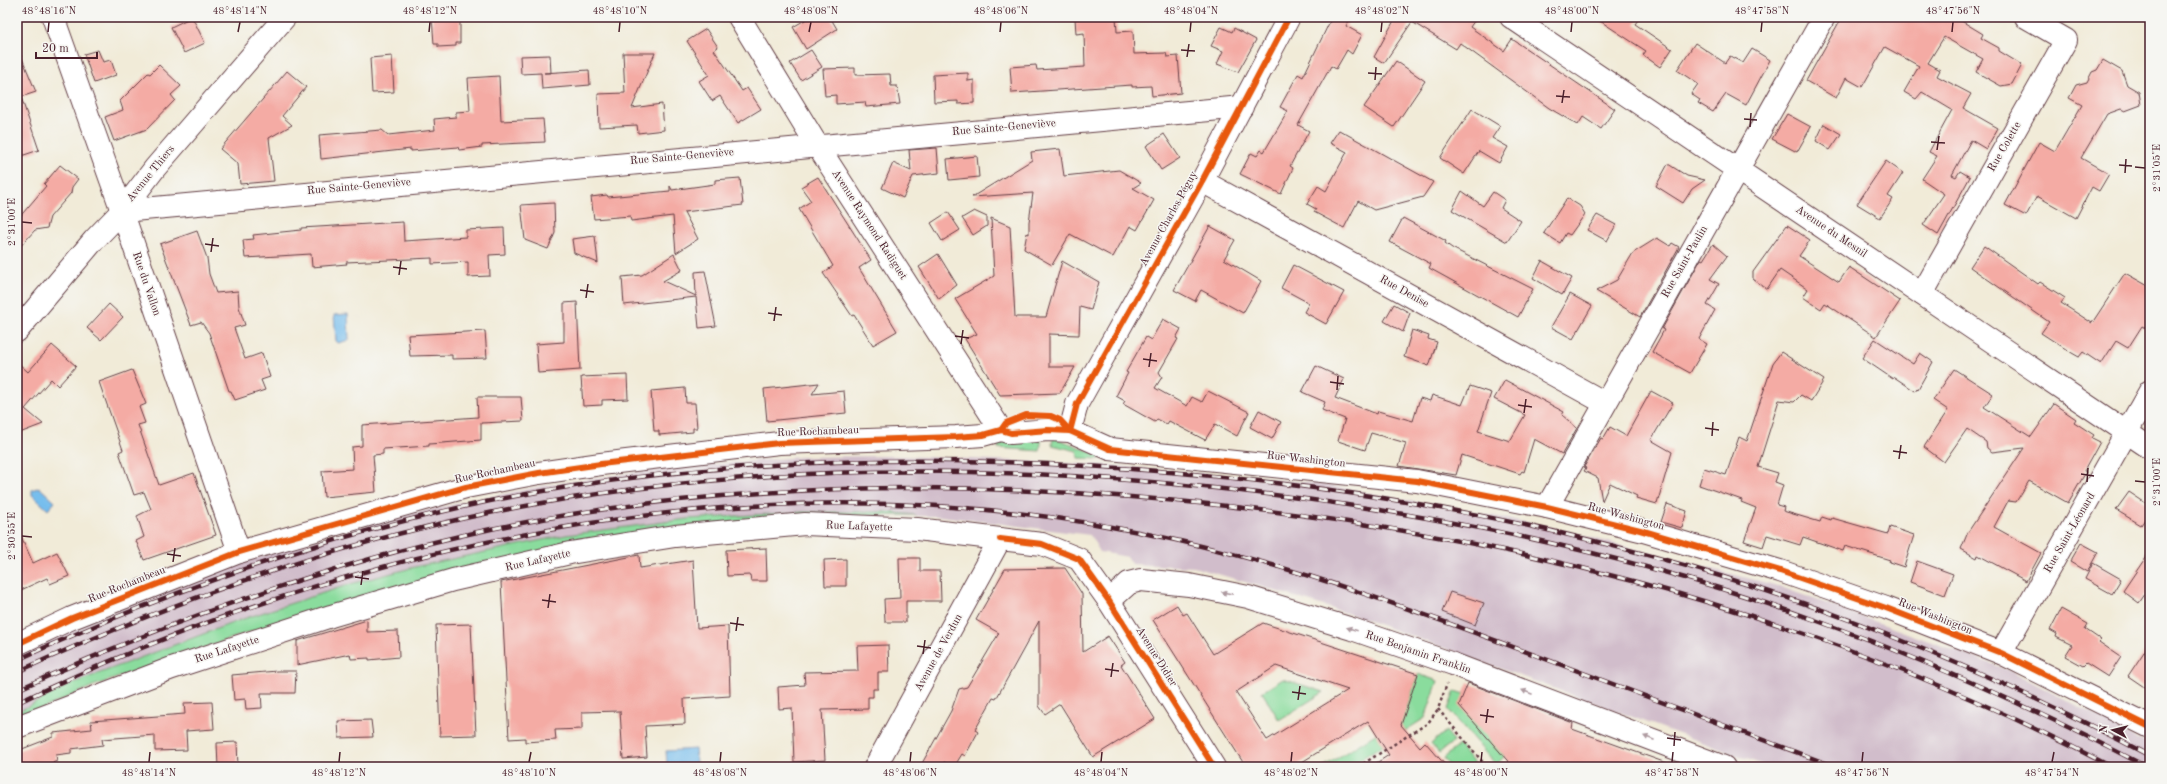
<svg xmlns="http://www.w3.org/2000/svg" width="2167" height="784" viewBox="0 0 2167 784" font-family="'Old Standard TT',serif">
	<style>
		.industrial { fill: #d1bdcb }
		.green { fill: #8adc9d; stroke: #6a7e64 }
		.water { fill: #76bded; stroke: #606e8c }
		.building { fill: #f4aba4; fill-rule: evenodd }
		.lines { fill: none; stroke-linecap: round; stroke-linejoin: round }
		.minor-casing { stroke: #633e45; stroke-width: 24 }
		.path { stroke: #633e45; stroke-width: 2.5; stroke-dasharray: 3 3; stroke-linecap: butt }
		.minor { stroke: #fff; stroke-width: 22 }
		.rail-casing { stroke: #4a1f2b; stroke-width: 4.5 }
		.rail { stroke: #f6f6f2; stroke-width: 3; stroke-dasharray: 9; stroke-linecap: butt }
		.cycleway-casing { stroke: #f6f6f2; stroke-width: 8 }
		.cycleway { stroke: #e8590c; stroke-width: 6 }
		.oneway { fill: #ae9aa0 }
		.ticks { fill: none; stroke: #4a1f2b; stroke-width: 1.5 }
		.labels { text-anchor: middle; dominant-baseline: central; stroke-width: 3; stroke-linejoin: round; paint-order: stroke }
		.street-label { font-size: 11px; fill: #4a1f2b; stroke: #f6f6f2 }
		.neatline { fill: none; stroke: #4a1f2b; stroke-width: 1.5 }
		.ticks-label { font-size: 10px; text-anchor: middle; fill: #4a1f2b }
	</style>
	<rect width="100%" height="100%" fill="#f6f6f2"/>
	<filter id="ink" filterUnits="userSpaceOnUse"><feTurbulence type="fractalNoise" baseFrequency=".025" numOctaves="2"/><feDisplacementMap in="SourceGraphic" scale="8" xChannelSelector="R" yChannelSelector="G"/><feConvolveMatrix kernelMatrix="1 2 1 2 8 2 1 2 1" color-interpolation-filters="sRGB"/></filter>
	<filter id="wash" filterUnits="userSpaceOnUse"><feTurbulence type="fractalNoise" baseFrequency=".012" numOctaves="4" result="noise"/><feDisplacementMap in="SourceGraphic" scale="16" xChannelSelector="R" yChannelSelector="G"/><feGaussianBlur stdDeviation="0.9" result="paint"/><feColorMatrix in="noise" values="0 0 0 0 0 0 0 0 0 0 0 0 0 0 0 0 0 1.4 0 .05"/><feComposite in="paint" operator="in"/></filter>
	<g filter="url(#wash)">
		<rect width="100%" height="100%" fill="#f1ebd8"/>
		<path class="industrial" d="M901 456 1106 465 1316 483 1546 526 1778 586 2011 671 2150 745V767H1769L1359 617 1279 592 1194 567 1131 564 1128 557 1100 552 1090 535 941 516H803L668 528 256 630 93 686 17 720V653L74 626 241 562 393 517 541 486 656 469 801 457Z"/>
		<g class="green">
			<path d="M1042 435 1040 451 998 448V443L1020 437Z"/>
			<path d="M1053 437 1099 455 1100 459 1078 458 1077 451 1052 445Z"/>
			<path d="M803 512H886L916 515 803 516 668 528 256 630 93 686 17 720V712L71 684 243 619 354 583 419 566 566 535 687 519Z"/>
			<path d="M1418 674 1438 681 1425 718 1348 767H1323L1404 716Z"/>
			<path d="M1283 679 1324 692 1279 720 1262 692Z"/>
			<path d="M1455 691 1464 694 1504 757 1496 765 1448 709Z"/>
			<path d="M1446 731 1454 741 1439 753 1431 744Z"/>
			<path d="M1459 745 1477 767H1450L1443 758Z"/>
		</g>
		<g class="water">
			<path d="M348 314 349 340 338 343 336 341 334 315Z"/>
			<path d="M39 487 55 502 48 510 32 495V490Z"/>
			<path d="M695 749 696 763 667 765 666 751Z"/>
		</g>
		<g id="blocks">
			<g class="building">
				<path d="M192 17 205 43 184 53 171 27Z"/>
				<path d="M432 17H460V43H456V46L438 47V44H434Z"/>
				<path d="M810 17H830L837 29 806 49 793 27Z"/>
				<path d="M1116 17 1117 32 1133 31 1134 54 1166 53 1167 57 1178 56 1181 93 1152 96 1151 86 1132 87V85L1012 93 1010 67 1036 65 1037 70 1085 67 1084 33 1076 34 1075 18Z"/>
				<path d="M1332 17H1351L1346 26 1362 35 1352 54 1347 50 1336 69 1331 66 1298 125 1309 131 1290 166 1293 168 1281 194 1240 174 1251 153 1257 156 1261 150 1264 152 1288 111 1280 107 1298 74 1303 77Z"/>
				<path d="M1396 17H1477L1470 27 1504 51 1512 39 1615 109 1601 129 1583 117 1578 125 1549 108 1460 43 1456 49 1412 22 1384 63 1374 57Z"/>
				<path d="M1594 17H1640L1635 24 1672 49 1660 67 1643 55 1646 51Z"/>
				<path d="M1842 17H1955L1983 34 1981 38 1999 48V51L2022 65 2012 84 2001 86 1976 72 1983 59 1944 37 1928 63 1940 70 1937 76 1971 94 1963 108 1998 128 1986 149 1971 140 1952 175 1956 177 1960 171 1970 177 1938 235 1923 225 1944 194 1922 179 1937 156 1929 152 1952 110 1922 92 1916 99 1904 92 1919 66 1885 47 1862 87 1846 78 1836 98 1806 81Z"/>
				<path d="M1221 27 1232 32 1234 28 1256 40 1238 72 1217 64 1223 51 1211 46Z"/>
				<path d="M706 29 718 47 714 50 742 91 747 88 761 109 738 123 720 96 712 101 699 81 709 75 687 41Z"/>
				<path d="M1695 43 1725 63 1730 56 1743 63 1752 49 1770 60 1746 105 1726 94 1713 112 1698 103 1700 100 1691 94 1698 84 1677 70Z"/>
				<path d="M17 46 36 92 21 97 39 150 21 156 17 147Z"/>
				<path d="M98 50 103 62 111 60 116 75 94 83 84 54Z"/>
				<path d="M811 50 822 67 801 80 790 63Z"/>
				<path d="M623 53H655L632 108 662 104 664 130 638 133 637 125 599 127 598 94 625 93Z"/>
				<path d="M550 55 551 73H544L589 70 590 85 542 89 541 73 521 74 520 56Z"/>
				<path d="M392 56 394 92 372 93 370 58Z"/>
				<path d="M2103 60 2122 71 2127 85 2139 92 2141 105 2125 111 2121 109 2107 114 2081 158 2109 174 2099 191 2092 187 2076 218 2037 196 2026 216 2005 205 2039 142 2055 151 2082 105 2069 98 2076 85 2087 82 2092 72 2097 70Z"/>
				<path d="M1396 61 1425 81 1394 127 1364 107Z"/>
				<path d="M159 65 181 86 171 95 175 100 147 129 114 141 105 117 123 110 120 101 148 73 150 74Z"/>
				<path d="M855 68V75L890 74 891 86H897L900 104 866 107 865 102 836 104V95L825 96 823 69Z"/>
				<path d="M287 71 306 87 282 116 292 125 269 138 274 181 240 184 238 164 220 149Z"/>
				<path d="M968 73V81L974 80V103L958 104V101L934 102 933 75Z"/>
				<path d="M499 76 501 121 543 119 545 142 482 145V147L459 150 458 147 411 151V149L321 159 319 135 382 130 388 135 435 130 434 119 456 117V112L470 111 468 78Z"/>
				<path d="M1472 109 1500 126 1492 138 1508 147 1499 163 1479 151 1464 174 1440 158Z"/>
				<path d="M1787 114 1811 127 1797 152 1772 139Z"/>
				<path d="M1824 124 1841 134 1830 150 1816 141Z"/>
				<path d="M1339 130 1433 182 1423 197 1374 210 1358 201 1344 228 1314 212 1316 209 1307 204 1318 186 1326 191 1347 152 1330 143Z"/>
				<path d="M1164 134 1180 158 1161 170 1146 146Z"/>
				<path d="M937 148 939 173 913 176 903 198 882 188 893 163 911 171 909 150Z"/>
				<path d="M1060 149 1064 176 1119 170 1141 183 1133 188 1154 200 1137 230 1130 226 1113 257 1070 234 1052 265 1024 249 1027 233 1029 234V222L1033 193 972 197 1032 160 1031 152Z"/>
				<path d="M977 156 979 177 949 180 947 159Z"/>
				<path d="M1886 161 1903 173 1888 196 1893 199 1880 218 1857 204Z"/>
				<path d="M1668 164 1687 176 1705 180 1692 189 1683 203 1656 186Z"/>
				<path d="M60 165 78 179 72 187 71 193 50 217 47 228 35 230 17 250V220L46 186 44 184Z"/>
				<path d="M818 177 871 260 859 268 897 331 873 345 854 315 852 316 823 273 833 266 799 209 811 201 801 187Z"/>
				<path d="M740 178 743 205 684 212 698 239 676 253 673 216 631 221 630 216 594 219 591 197 607 195 608 197 670 191V186L672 190 715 184V180Z"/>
				<path d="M1462 191 1483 206 1493 192 1505 200 1501 208 1521 221 1507 242 1452 210Z"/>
				<path d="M1567 198 1580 206 1585 214 1570 235 1566 233 1560 243 1544 233Z"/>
				<path d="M554 203 555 233 548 249 525 240 521 205Z"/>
				<path d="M974 211 987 217V226L973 235 962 218Z"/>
				<path d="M948 212 960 230 942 241 931 223Z"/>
				<path d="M1597 215 1616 225 1607 241 1587 230Z"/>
				<path d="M991 218 1010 226 1015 317H1046L1062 261 1099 282 1091 310 1080 307 1079 335 1049 334V367H1075L1060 393 1000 395 965 339 977 334 955 299 994 276Z"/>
				<path d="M1403 218 1446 241 1445 243 1452 248 1533 289 1518 317 1429 268 1431 264 1390 242Z"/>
				<path d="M403 222 404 241 466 237V230L504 228 505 254 489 255 490 276 468 277V262L432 264V258L346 262 347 264 312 267 311 254 245 258 243 240 254 239 253 235 301 230V228Z"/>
				<path d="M1787 225 1810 240 1799 256 1839 282 1849 267 1900 301 1876 337 1825 303 1821 309 1803 297 1808 289 1780 270 1767 289 1753 279V272Z"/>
				<path d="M1210 226 1235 240 1224 259 1261 281 1243 313 1201 290 1195 301 1174 290Z"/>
				<path d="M197 231 207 258 209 274 216 293 238 291 239 307 245 325 234 328 245 359 262 353 270 377 261 380 265 390 235 400 231 391H229L209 333 201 322 191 325 160 244Z"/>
				<path d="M595 236 598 263 574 253 572 239Z"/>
				<path d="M1657 238 1670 246 1672 243 1679 247 1640 317 1596 291 1617 280 1633 253Z"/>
				<path d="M1713 244 1727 256 1710 279 1719 284 1707 305 1715 310 1699 339 1707 344 1690 373 1652 352 1664 330 1662 329 1701 259 1703 260Z"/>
				<path d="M1984 246 2038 284 2040 282 2065 298 2061 303 2092 323 2125 273 2150 287V331L2142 326 2128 348 2116 341 2101 364 2083 352 2079 357 2072 353 2041 333 2049 322 1970 267Z"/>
				<path d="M674 254 682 270 663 281 696 296 695 272 705 271 716 326 699 328 696 297 624 305 622 277 642 275Z"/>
				<path d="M938 254 957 285 939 299 919 267Z"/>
				<path d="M1542 261 1572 278 1562 295 1533 278Z"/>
				<path d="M1293 265 1344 292 1326 324 1304 312 1309 303 1281 288Z"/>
				<path d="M1570 294 1592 306 1573 339 1551 327Z"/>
				<path d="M577 302 580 370 538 373 536 344 564 342V303Z"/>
				<path d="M109 304 123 317 101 340 87 328Z"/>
				<path d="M1394 304 1410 313 1403 332 1384 321Z"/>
				<path d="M1163 319 1181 329 1176 338 1178 339 1159 372 1162 377 1155 388 1187 406 1192 397 1202 402 1208 391 1249 412 1237 436 1215 424 1205 440 1169 421 1167 424 1157 419 1155 422 1123 404 1125 401 1116 396 1128 373 1126 372 1146 337 1151 340Z"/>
				<path d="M1412 330 1429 336 1428 339 1437 342 1429 366 1404 357Z"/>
				<path d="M485 331 487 358 452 359V355L410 356 408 335Z"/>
				<path d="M1875 339 1913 364 1920 353 1933 362 1918 389 1917 388 1915 391 1894 377 1893 379 1862 358Z"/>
				<path d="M52 345 76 366 58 386 51 379 25 409 43 424 17 434V362L28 372Z"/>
				<path d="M1781 352 1824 380 1811 401 1801 395 1794 402 1779 400 1758 467 1778 473 1775 482 1783 485 1777 505 1784 507 1783 511 1820 522 1822 517 1831 520 1832 518 1888 534 1890 527 1914 535 1904 567 1889 562 1890 560 1845 546 1843 551 1803 537 1800 545 1767 535 1763 547 1744 541 1756 508 1741 502 1742 500 1699 485 1704 468 1726 475 1739 437 1747 441 1773 363Z"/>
				<path d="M1316 366 1344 379 1335 398 1377 414 1378 411 1413 421 1420 398 1430 401 1432 395 1462 405 1470 386 1491 393 1478 431 1510 441 1525 415 1494 399 1505 380 1564 412 1562 415 1577 428 1562 454 1534 439 1524 472 1522 471 1520 474 1462 455 1456 475 1399 466 1406 443 1371 433 1365 450 1338 441 1345 419 1322 410 1325 402 1302 392Z"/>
				<path d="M1954 369 1993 394 1984 407 2031 437 2054 404 2076 419 2074 422 2094 435 2092 438 2100 442 2084 471 2086 472 2068 503 2029 481 2016 502 2008 501 1994 527 2041 553 2026 581 1978 555 1977 558 1961 549 1968 532 2024 448 1992 452 1987 448 1986 442 1967 429 1944 462 1924 447 1948 410 1933 400Z"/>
				<path d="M132 370 146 404 139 407 145 423 138 425 159 485 194 473 216 535 144 560 136 541 144 537 137 516 151 509 144 492 134 495 119 452 123 450 99 382Z"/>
				<path d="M627 375 628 399 602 400V405L583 406 581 377Z"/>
				<path d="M819 383 812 394 844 391 846 413 767 421 764 389Z"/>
				<path d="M685 388 686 403H695L697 428H693V432L659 435V431H654L651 391Z"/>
				<path d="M1651 391 1673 403 1651 440 1672 452 1657 504 1636 498 1637 496 1610 483 1602 501 1598 478 1584 471 1586 468 1584 467 1601 438 1603 439 1610 427 1626 436Z"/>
				<path d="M477 397H521L523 421 481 423V440L429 444V446L383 449V454L373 455 376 492 324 497 322 471 353 469 352 447 362 446V425L478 417Z"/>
				<path d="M1259 410 1281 422 1272 439 1250 427Z"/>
				<path d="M2129 492 2150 506V512L2141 525 2116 510Z"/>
				<path d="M1667 504 1687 511 1682 528 1661 522Z"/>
				<path d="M17 527 33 563 57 552 69 576 50 584 47 578 21 590 17 580Z"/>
				<path d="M2081 543 2098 552 2087 572 2070 562Z"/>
				<path d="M766 548 767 581H751L750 575 727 576 726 550Z"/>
				<path d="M2150 551V587L2139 603 2123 591Z"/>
				<path d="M639 555 640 568 693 560 697 628 728 626 730 696 684 699 685 724 645 726 647 757 623 759 620 711 582 712V729L555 730 556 740 525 742V738L509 739 501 582Z"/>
				<path d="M899 558H920V571H940L941 601H906V622H885L884 599 900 598Z"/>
				<path d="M846 559V586H825L824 560Z"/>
				<path d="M1917 561 1953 574 1945 595 1910 582Z"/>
				<path d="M2093 563 2121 579 2112 594 2085 579Z"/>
				<path d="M1065 568 1082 594 1083 652 1108 636 1125 662 1121 665 1155 719 1093 757 1060 704 1045 714 1039 706V621L996 699 993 698 975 730 978 732 965 756 962 754 954 767 944 762 941 767H920L951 711 959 689 967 687 999 633 976 620 1005 569Z"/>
				<path d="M1450 592 1484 603 1475 625 1442 612Z"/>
				<path d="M1177 605 1183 615 1187 613 1213 654 1263 623 1418 674 1401 725 1420 747 1425 742 1447 767H1370L1389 755 1368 721 1294 767H1246L1153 620ZM1276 666 1348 690 1267 740 1236 692Z"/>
				<path d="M2061 609 2088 624 2085 629 2101 640 2099 642 2121 657 2108 677 2086 663 2083 666 2065 656 2072 645 2056 637 2057 634 2050 630Z"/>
				<path d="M367 620V632L398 631 399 657 369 660V658L351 659 350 654 297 665V641Z"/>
				<path d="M471 624 476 735 440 736 436 625Z"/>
				<path d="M2150 643V691L2128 676Z"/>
				<path d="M888 645 889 672H878V689H873V697H868V709L822 710 825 760 794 762 792 708 779 709 778 687 805 685 804 672 858 671 857 646Z"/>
				<path d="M277 671H296L295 693H261L262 708 246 709 245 699 234 700 232 675Z"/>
				<path d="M1468 683 1573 723 1572 729 1672 765 1671 767H1513L1459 705Z"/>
				<path d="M212 702 214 729 186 731 187 750 155 751V735L102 739 103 745 71 749V753L56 755 57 761 43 767H17V751L53 737V733L92 729 91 721 185 714 184 703Z"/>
				<path d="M371 720 373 737 339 738 338 721Z"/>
				<path d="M237 742 238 767H218L217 743Z"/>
			</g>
		</g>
	</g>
	<g filter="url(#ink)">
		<use href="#blocks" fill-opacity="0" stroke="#633e45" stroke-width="1"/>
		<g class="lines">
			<g class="minor-casing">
				<g id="minor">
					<path d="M53 17 122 211 239 552"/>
					<path d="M739 17 817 145 1001 430"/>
					<path d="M1511 17 2150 448"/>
					<path d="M1202 181 1605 403"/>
					<path d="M122 211 1242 107"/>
					<path d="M1922 294 2066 40 2026 17"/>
					<path d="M17 331 94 240 122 211 155 168 285 17"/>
					<path d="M1070 431 1077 404 1202 181 1289 17"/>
					<path d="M1547 507 1824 17"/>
					<path d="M1109 601 1129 583 1141 580 1189 585 1248 597 1352 629 1453 664 1724 767"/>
					<path d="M17 644 72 618 239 552 466 487 539 473 601 464 779 443 956 437 983 435 1001 430 1011 433 1048 430 1070 431 1110 449 1417 481 1547 507 1640 530 1780 571 1886 608 2001 653 2150 727"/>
					<path d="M2001 653 2150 391"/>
					<path d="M17 727 172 668 331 616 453 580 570 553 675 536 805 524 917 529 1000 539 1042 544 1079 559 1109 601 1214 767"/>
					<path d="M875 767 1000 539"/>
				</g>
			</g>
			<g class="path">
				<path d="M1438 709 1487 767"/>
				<path d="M1358 767 1428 723 1438 709 1447 684"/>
			</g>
			<use href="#minor" class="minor"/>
			<g class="rail-casing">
				<g id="rail">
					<path d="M17 660C169 591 326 535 490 501 687 461 887 454 1087 466 1359 482 1634 534 1888 635 1977 670 2065 711 2150 756"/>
					<path d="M17 672C168 603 326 546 489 513 703 469 923 463 1140 481 1368 500 1597 542 1812 619 1927 660 2038 710 2147 767"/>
					<path d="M17 690C169 621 327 564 491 529 702 485 917 480 1131 497 1476 524 1805 606 2112 767"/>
					<path d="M17 703C376 532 788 450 1180 541 1298 568 1411 609 1524 651 1628 690 1732 728 1836 767"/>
				</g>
			</g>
			<use href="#rail" class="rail"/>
			<g class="cycleway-casing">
				<g id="cycleway">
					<path d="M1001 430 1006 423 1026 415 1051 416 1060 420 1070 431"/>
					<path d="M1070 431 1077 404 1202 181 1289 17"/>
					<path d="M1000 539 1042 544 1079 559 1109 601 1214 767"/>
					<path d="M17 644 72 618 239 552 466 487 539 473 601 464 779 443 956 437 983 435 1001 430 1011 433 1048 430 1070 431 1110 449 1417 481 1547 507 1640 530 1780 571 1886 608 2001 653 2150 727"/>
				</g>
			</g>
			<use href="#cycleway" class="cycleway"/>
		</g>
		<defs><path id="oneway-solid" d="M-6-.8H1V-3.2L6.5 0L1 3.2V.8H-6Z"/></defs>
		<g class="oneway">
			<use href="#oneway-solid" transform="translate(1227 593) rotate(-169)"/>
			<use href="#oneway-solid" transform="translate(1352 629) rotate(-162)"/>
			<use href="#oneway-solid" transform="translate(1527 692) rotate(-159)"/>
			<use href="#oneway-solid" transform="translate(1649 738) rotate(-159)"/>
		</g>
	</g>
	<path class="ticks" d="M48 32 49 22M238 32 240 22M429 32 430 22M619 32 620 22M809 32 811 22M1000 32 1001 22M1190 32 1191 22M1381 32 1382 22M1571 32 1572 22M1761 32 1762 22M1952 32 1953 22M1181 50 1195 51M1187 57 1189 44M1368 73 1382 74M1375 80 1376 67M1556 96 1570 97M1562 103 1564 90M1744 119 1757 120M1750 127 1751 113M1931 142 1945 143M1937 150 1939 136M2119 165 2132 166M2135 167 2145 168M2125 173 2126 159M22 222 32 223M205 244 219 246M211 252 213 238M393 267 407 269M399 275 401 261M580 290 594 292M586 298 588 284M768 313 782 315M774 321 776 307M955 336 969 338M961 344 963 330M1143 359 1157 361M1149 367 1151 353M1330 382 1344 384M1337 390 1338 376M1518 405 1532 407M1524 413 1526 399M1705 428 1719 430M1712 436 1713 422M1893 451 1907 453M1899 459 1901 445M2081 474 2094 476M2135 481 2145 482M2087 482 2088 468M22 536 32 537M167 554 181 556M173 562 175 548M355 577 369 579M361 585 363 571M542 600 556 602M548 608 550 594M730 623 744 625M736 631 738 617M917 646 931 648M923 654 925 640M1105 669 1119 671M1111 677 1113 663M1292 692 1306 694M1298 700 1300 686M1480 715 1494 717M1486 723 1488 709M1667 738 1681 740M1674 746 1675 732M149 762 150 752M339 762 340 752M529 762 531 752M720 762 721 752M910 762 911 752M1101 762 1102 752M1291 762 1292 752M1481 762 1482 752M1672 762 1673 752M1862 762 1863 752M2052 762 2054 752"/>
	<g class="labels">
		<g class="street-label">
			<text transform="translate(1004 128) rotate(-5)">Rue Sainte-Geneviève</text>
			<text transform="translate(2005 147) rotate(-60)">Rue Colette</text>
			<text transform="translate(682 157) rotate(-5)">Rue Sainte-Geneviève</text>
			<text transform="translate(151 174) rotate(-51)">Avenue Thiers</text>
			<text transform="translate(359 187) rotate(-5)">Rue Sainte-Geneviève</text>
			<text transform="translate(1169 219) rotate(-61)">Avenue Charles Péguy</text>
			<text transform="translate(869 225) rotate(57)">Avenue Raymond Radiguet</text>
			<text transform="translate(1831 232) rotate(34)">Avenue du Mesnil</text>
			<text transform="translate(1685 262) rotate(-60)">Rue Saint-Paulin</text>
			<text transform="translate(146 284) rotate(71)">Rue du Vallon</text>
			<text transform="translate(1404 292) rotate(29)">Rue Denise</text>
			<text transform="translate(818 432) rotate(-2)">Rue Rochambeau</text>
			<text transform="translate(1306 460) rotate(6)">Rue Washington</text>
			<text transform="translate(495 472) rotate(-12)">Rue Rochambeau</text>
			<text transform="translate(1626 517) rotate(15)">Rue Washington</text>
			<text transform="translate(859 527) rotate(2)">Rue Lafayette</text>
			<text transform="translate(2070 533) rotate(-60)">Rue Saint-Léonard</text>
			<text transform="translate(538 561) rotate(-13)">Rue Lafayette</text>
			<text transform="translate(127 585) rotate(-22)">Rue Rochambeau</text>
			<text transform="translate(1935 617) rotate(22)">Rue Washington</text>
			<text transform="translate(227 650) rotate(-18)">Rue Lafayette</text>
			<text transform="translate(939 653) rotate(-61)">Avenue de Verdun</text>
			<text transform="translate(1418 653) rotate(19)">Rue Benjamin Franklin</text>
			<text transform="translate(1156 657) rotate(58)">Avenue Didier</text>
		</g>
	</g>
	<rect width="2167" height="784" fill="none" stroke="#f6f6f2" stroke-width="44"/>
	<g transform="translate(2113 730) rotate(277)" stroke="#f6f6f2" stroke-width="3" paint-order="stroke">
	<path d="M0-3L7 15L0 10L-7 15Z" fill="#4a1f2b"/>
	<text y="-6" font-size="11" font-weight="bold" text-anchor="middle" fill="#4a1f2b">N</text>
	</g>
	<path d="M36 52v6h61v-6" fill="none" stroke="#4a1f2b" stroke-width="2"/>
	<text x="42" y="52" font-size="12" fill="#4a1f2b" stroke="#f6f6f2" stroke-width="3" paint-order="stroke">20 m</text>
	<rect x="22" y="22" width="2123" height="740" class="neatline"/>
	<g class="ticks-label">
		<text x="49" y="14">48°48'16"N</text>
		<text x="240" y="14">48°48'14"N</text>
		<text x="430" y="14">48°48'12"N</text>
		<text x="620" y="14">48°48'10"N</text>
		<text x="811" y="14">48°48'08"N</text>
		<text x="1001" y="14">48°48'06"N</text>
		<text x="1191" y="14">48°48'04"N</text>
		<text x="1382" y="14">48°48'02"N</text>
		<text x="1572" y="14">48°48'00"N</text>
		<text x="1762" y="14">48°47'58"N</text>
		<text x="1953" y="14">48°47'56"N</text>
		<text transform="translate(2156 168) rotate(-90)" y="4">2°31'05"E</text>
		<text transform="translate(11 222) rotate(-90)" y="4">2°31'00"E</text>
		<text transform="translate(2156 482) rotate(-90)" y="4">2°31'00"E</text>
		<text transform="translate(11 536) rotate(-90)" y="4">2°30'55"E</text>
		<text x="149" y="776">48°48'14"N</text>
		<text x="339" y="776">48°48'12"N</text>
		<text x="529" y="776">48°48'10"N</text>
		<text x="720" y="776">48°48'08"N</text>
		<text x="910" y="776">48°48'06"N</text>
		<text x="1101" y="776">48°48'04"N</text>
		<text x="1291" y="776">48°48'02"N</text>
		<text x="1481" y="776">48°48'00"N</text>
		<text x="1672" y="776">48°47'58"N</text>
		<text x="1862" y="776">48°47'56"N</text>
		<text x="2052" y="776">48°47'54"N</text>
	</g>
</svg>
